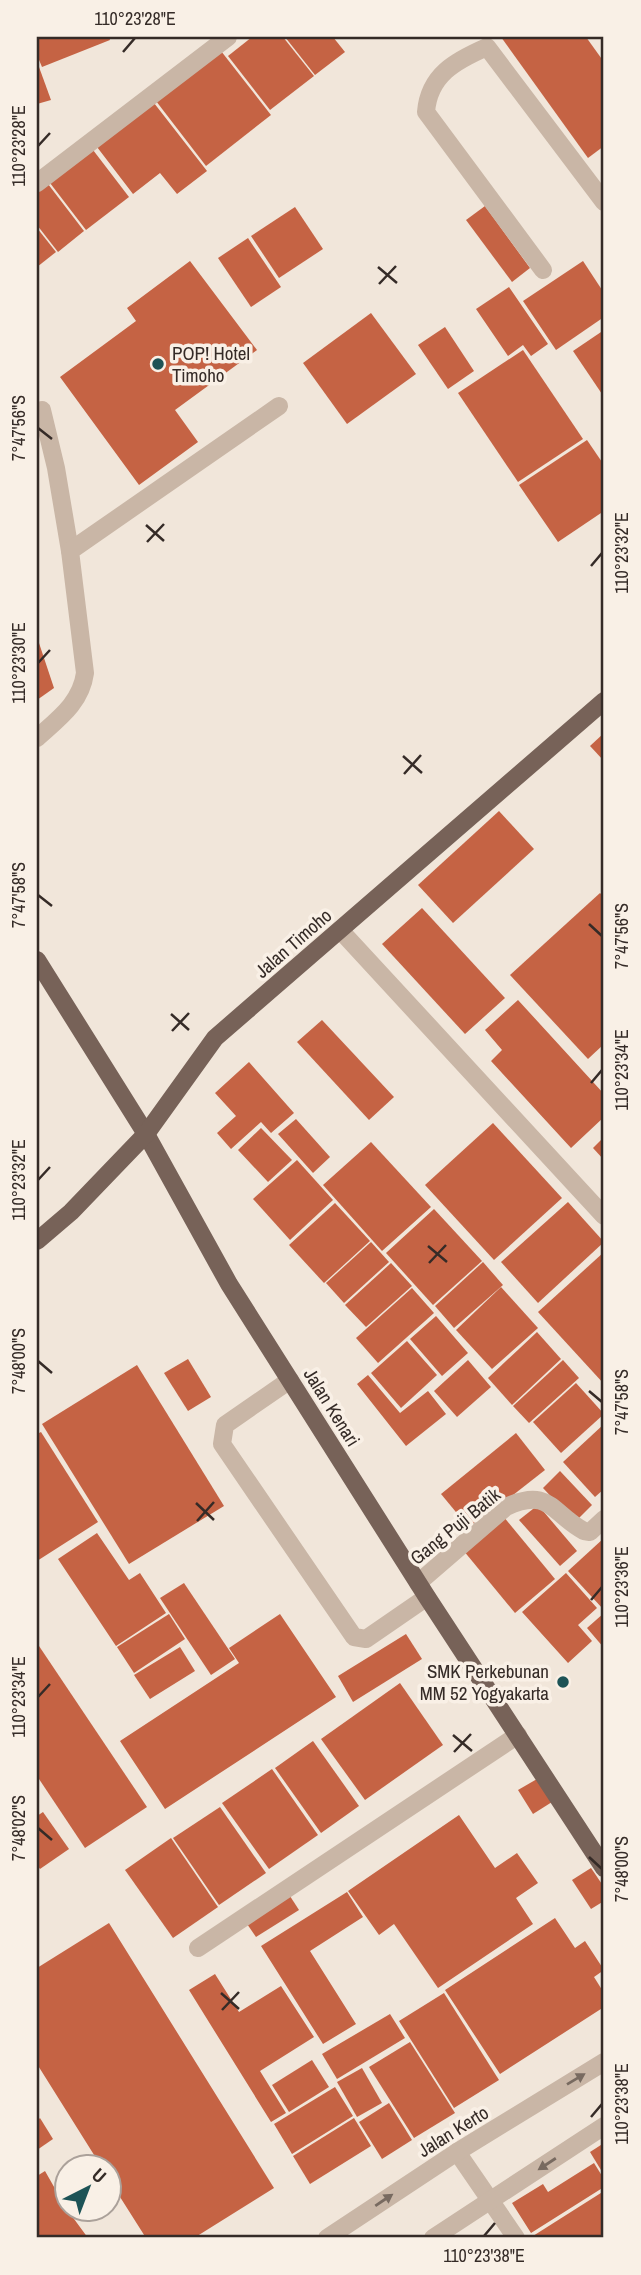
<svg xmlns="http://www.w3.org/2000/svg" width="641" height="2275" viewBox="0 0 641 2275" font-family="'Archivo Narrow',sans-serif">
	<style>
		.building { fill: #c56344 }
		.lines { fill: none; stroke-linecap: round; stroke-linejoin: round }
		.minor { stroke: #c9b6a6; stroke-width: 18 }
		.major { stroke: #776258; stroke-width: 18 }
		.oneway { fill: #786a60 }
		.ticks { fill: none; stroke: #352b27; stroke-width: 2.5 }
		.poi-dot { fill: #1d5356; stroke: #f9f0e6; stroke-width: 2.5 }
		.labels { text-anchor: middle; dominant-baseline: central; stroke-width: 7; stroke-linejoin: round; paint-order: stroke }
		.poi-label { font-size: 19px; fill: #352b27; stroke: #f9f0e6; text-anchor: start }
		.street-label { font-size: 19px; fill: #352b27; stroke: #f9f0e6 }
		.neatline { fill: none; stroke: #352b27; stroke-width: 2.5 }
		.ticks-label { font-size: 18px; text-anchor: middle; fill: #352b27 }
	</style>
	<rect width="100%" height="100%" fill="#f1e6da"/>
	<g class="building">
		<path d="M37 37H109L110 40 42 67 37 55Z"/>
		<path d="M252 37H283L314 76 270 110 228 56Z"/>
		<path d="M285 37H333L345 52 315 75Z"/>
		<path d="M501 37H586L604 62V146L588 158Z"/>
		<path d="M221 51 271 115 206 166 156 101Z"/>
		<path d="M39 67 51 100 37 104V68Z"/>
		<path d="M154 103 207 171 177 194 160 173 133 194 97 147Z"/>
		<path d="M93 150 129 197 86 230 50 183Z"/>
		<path d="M48 184 84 231 58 252 37 225V192Z"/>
		<path d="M485 206 530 268 512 282 466 220Z"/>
		<path d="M295 207 323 249 279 278 251 236Z"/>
		<path d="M37 228 56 252 37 267Z"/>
		<path d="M248 238 281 287 251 307 218 258Z"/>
		<path d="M190 261 257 350 175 410 198 442 139 485 60 377 136 321 127 308Z"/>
		<path d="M583 261 604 293V317L556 350 523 301Z"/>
		<path d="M509 287 548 344 531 356 523 345 508 356 476 309Z"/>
		<path d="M371 313 416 374 347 424 303 363Z"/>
		<path d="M445 327 474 371 448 389 418 345Z"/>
		<path d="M604 330V397L573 351Z"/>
		<path d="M523 350 583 439 518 482 458 393Z"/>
		<path d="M587 440 604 465V511L558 542 519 485Z"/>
		<path d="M39 643 54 688 37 700V645Z"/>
		<path d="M604 733V761L590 746Z"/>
		<path d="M499 811 534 849 453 923 418 885Z"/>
		<path d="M600 893 604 897V1044L588 1059 510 975Z"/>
		<path d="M422 908 505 998 465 1034 382 944Z"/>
		<path d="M518 1000 604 1094V1117L571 1148 491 1061 502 1050 485 1030Z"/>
		<path d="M322 1020 394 1097 369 1120 297 1042Z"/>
		<path d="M249 1062 294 1113 271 1133 261 1122 231 1149 217 1133 236 1116 215 1093Z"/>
		<path d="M296 1119 330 1157 313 1173 278 1134Z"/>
		<path d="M493 1123 562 1198 494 1260 425 1185Z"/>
		<path d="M261 1128 292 1160 268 1182 238 1150Z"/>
		<path d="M604 1137V1160L593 1148Z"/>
		<path d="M371 1142 431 1207 382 1251 323 1185Z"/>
		<path d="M297 1160 333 1200 290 1240 253 1199Z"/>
		<path d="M568 1202 604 1242 538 1303 501 1262Z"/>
		<path d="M335 1203 370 1241 324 1283 289 1245Z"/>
		<path d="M434 1209 482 1261 433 1305 386 1253Z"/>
		<path d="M371 1242 389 1262 344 1303 326 1283Z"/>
		<path d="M604 1252V1384L538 1312Z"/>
		<path d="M483 1262 503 1285 454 1328 435 1306Z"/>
		<path d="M391 1263 412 1286 366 1327 345 1305Z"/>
		<path d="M501 1287 538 1328 492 1369 456 1330Z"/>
		<path d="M412 1288 434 1313 378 1363 356 1338Z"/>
		<path d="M436 1316 468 1353 442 1376 410 1339Z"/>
		<path d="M537 1332 561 1359 512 1405 488 1378Z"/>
		<path d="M407 1341 437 1375 401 1408 371 1373Z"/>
		<path d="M188 1359 211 1397 188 1411 164 1373Z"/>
		<path d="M468 1360 491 1387 457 1417 434 1391Z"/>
		<path d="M563 1360 579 1378 529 1423 513 1406Z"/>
		<path d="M137 1365 224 1506 129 1564 42 1424Z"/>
		<path d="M368 1375 400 1413 428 1391 446 1414 406 1446 357 1384Z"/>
		<path d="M576 1383 604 1414 561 1453 533 1422Z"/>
		<path d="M604 1424V1489L595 1497 563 1462Z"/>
		<path d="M41 1432 98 1522 37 1561V1434Z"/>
		<path d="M516 1433 545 1470 470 1529 441 1494Z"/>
		<path d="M560 1471 592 1505 575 1522 543 1488Z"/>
		<path d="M538 1505 577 1551 560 1566 519 1520Z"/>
		<path d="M503 1516 555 1579 515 1613 463 1550Z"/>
		<path d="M97 1533 129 1580 140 1573 166 1613 116 1646 58 1559Z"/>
		<path d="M604 1538V1608L603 1609 568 1571Z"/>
		<path d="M566 1573 597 1608 578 1625 592 1641 568 1663 522 1612Z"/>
		<path d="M184 1583 235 1659 211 1675 160 1598Z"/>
		<path d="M604 1613V1648L587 1628Z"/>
		<path d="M169 1614 185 1639 134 1673 117 1647Z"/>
		<path d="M280 1614 336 1697 165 1809 120 1741 239 1663 229 1648Z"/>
		<path d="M406 1634 422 1659 353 1702 338 1676Z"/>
		<path d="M37 1643 147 1807 85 1848 37 1776Z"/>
		<path d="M180 1647 195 1671 150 1699 134 1675Z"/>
		<path d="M400 1683 443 1745 365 1800 321 1739Z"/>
		<path d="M313 1741 359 1806 321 1833 275 1768Z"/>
		<path d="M272 1769 318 1835 269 1869 222 1803Z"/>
		<path d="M537 1779 552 1802 533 1814 518 1790Z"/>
		<path d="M220 1807 266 1873 219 1905 173 1838Z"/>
		<path d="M43 1812 69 1849 40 1869 37 1865V1816Z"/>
		<path d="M459 1815 495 1868 517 1853 538 1883 516 1898 533 1924 438 1988 394 1924 379 1935 348 1891Z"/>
		<path d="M171 1838 218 1907 173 1938 125 1870Z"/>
		<path d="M591 1868 604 1887V1901L591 1909 572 1880Z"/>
		<path d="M347 1892 363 1917 310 1951 356 2024 323 2044 261 1946Z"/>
		<path d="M288 1893 299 1910 256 1937 245 1921Z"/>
		<path d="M555 1918 575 1948 585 1941 604 1970 594 1977 604 1993V2007L500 2074 445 1990Z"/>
		<path d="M109 1923 274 2188 194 2238H146L108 2178V2166H101L37 2064V1968Z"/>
		<path d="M215 1974 239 2012 281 1986 314 2037 260 2071 286 2113 271 2122 189 1990Z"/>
		<path d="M444 1993 499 2080 454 2108 399 2021Z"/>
		<path d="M390 2014 405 2038 337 2079 322 2054Z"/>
		<path d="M410 2042 455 2113 414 2138 369 2067Z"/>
		<path d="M312 2060 329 2087 289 2112 272 2085Z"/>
		<path d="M362 2068 382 2103 357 2117 337 2082Z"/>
		<path d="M335 2087 353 2116 292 2154 274 2124Z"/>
		<path d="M389 2103 412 2140 382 2159 359 2122Z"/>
		<path d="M40 2118 53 2139 37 2150V2121Z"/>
		<path d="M354 2118 371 2146 310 2184 293 2156Z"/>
		<path d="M604 2143V2175L590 2152Z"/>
		<path d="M594 2163 604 2179V2187L531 2233 512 2203 543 2184 548 2192Z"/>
		<path d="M45 2171 66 2208 88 2238H37V2176Z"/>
		<path d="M604 2191V2238H534L533 2236Z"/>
	</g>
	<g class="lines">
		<g class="minor">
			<path d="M37 183 228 37"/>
			<path d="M543 270 426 112C429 75 455 61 487 47L604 202"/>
			<path d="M42 410 56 468 70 551"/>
			<path d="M37 738C58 719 81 703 85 673L70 551 279 406"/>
			<path d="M340 930 604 1216"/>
			<path d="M290 1380 225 1425 222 1444 354 1637 366 1639 427 1597"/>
			<path d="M418 1583 506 1507C550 1487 551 1513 584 1531L590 1532 604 1519"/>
			<path d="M198 1948 518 1735"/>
			<path d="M457 2152 516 2238"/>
			<path d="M327 2238 457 2152 604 2062"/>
			<path d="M433 2238 604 2126"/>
		</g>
		<g class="major">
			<path d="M37 960 146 1134 229 1284 427 1597 604 1868"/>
			<path d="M37 1241 71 1212 146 1134 215 1038 604 701"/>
		</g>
	</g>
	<defs><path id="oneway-solid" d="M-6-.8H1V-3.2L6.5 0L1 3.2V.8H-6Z" transform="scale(1.75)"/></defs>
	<g class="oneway">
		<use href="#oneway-solid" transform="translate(576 2079) rotate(-31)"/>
		<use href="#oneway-solid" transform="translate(547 2164) rotate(147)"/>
		<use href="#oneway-solid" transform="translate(384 2200) rotate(-34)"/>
	</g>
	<path class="ticks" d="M123 52 135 38M38 146 50 133M378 267 397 283M379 284 396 266M38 428 52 439M146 525 164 541M147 542 164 524M591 566 602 553M38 663 50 650M403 756 422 773M404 774 421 755M38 895 52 906M589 924 602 936M171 1014 189 1030M172 1031 189 1013M591 1083 602 1070M38 1180 50 1167M428 1246 447 1262M429 1263 446 1245M38 1361 52 1373M589 1391 602 1402M196 1503 214 1520M197 1521 214 1502M591 1600 602 1587M38 1697 50 1684M453 1735 472 1751M454 1752 471 1734M38 1828 52 1840M589 1857 602 1869M221 1993 239 2009M222 2010 239 1992M591 2117 602 2104M484 2236 495 2223"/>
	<g class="poi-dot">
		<circle cx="158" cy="364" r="7"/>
		<circle cx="563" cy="1682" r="7"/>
	</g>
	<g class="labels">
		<g class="poi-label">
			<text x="172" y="353">POP! Hotel<tspan x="172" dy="22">Timoho</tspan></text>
			<text x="549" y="1671" text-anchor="end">SMK Perkebunan<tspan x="549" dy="22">MM 52 Yogyakarta</tspan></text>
		</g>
		<g class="street-label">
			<text transform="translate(293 943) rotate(-41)">Jalan Timoho</text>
			<text transform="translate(332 1407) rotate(58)">Jalan Kenari</text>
			<text transform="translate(455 1526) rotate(-39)">Gang Puji Batik</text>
			<text transform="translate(453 2131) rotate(-32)">Jalan Kerto</text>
		</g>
	</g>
	<rect width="641" height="2275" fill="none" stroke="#f9f0e6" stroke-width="77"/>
	<g transform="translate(88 2188) rotate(42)"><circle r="33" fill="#f9f0e6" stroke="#aba19a" stroke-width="2"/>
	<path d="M0-5L12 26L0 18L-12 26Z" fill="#1d5356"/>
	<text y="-10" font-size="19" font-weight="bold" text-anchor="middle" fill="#352b27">U</text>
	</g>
	<rect x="38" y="38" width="564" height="2198" class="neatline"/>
	<g class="ticks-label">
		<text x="135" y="25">110°23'28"E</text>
		<text transform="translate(19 146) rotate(-90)" y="6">110°23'28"E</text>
		<text transform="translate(19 428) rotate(-90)" y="6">7°47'56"S</text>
		<text transform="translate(622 553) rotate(-90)" y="6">110°23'32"E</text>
		<text transform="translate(19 663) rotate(-90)" y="6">110°23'30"E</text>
		<text transform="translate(19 895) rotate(-90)" y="6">7°47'58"S</text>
		<text transform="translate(622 936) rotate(-90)" y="6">7°47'56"S</text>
		<text transform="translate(622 1070) rotate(-90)" y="6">110°23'34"E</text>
		<text transform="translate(19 1180) rotate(-90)" y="6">110°23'32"E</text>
		<text transform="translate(19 1361) rotate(-90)" y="6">7°48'00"S</text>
		<text transform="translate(622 1402) rotate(-90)" y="6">7°47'58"S</text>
		<text transform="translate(622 1587) rotate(-90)" y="6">110°23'36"E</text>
		<text transform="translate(19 1697) rotate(-90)" y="6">110°23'34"E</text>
		<text transform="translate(19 1828) rotate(-90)" y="6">7°48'02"S</text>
		<text transform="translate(622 1869) rotate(-90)" y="6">7°48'00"S</text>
		<text transform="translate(622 2104) rotate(-90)" y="6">110°23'38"E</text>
		<text x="484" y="2262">110°23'38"E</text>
	</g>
</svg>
